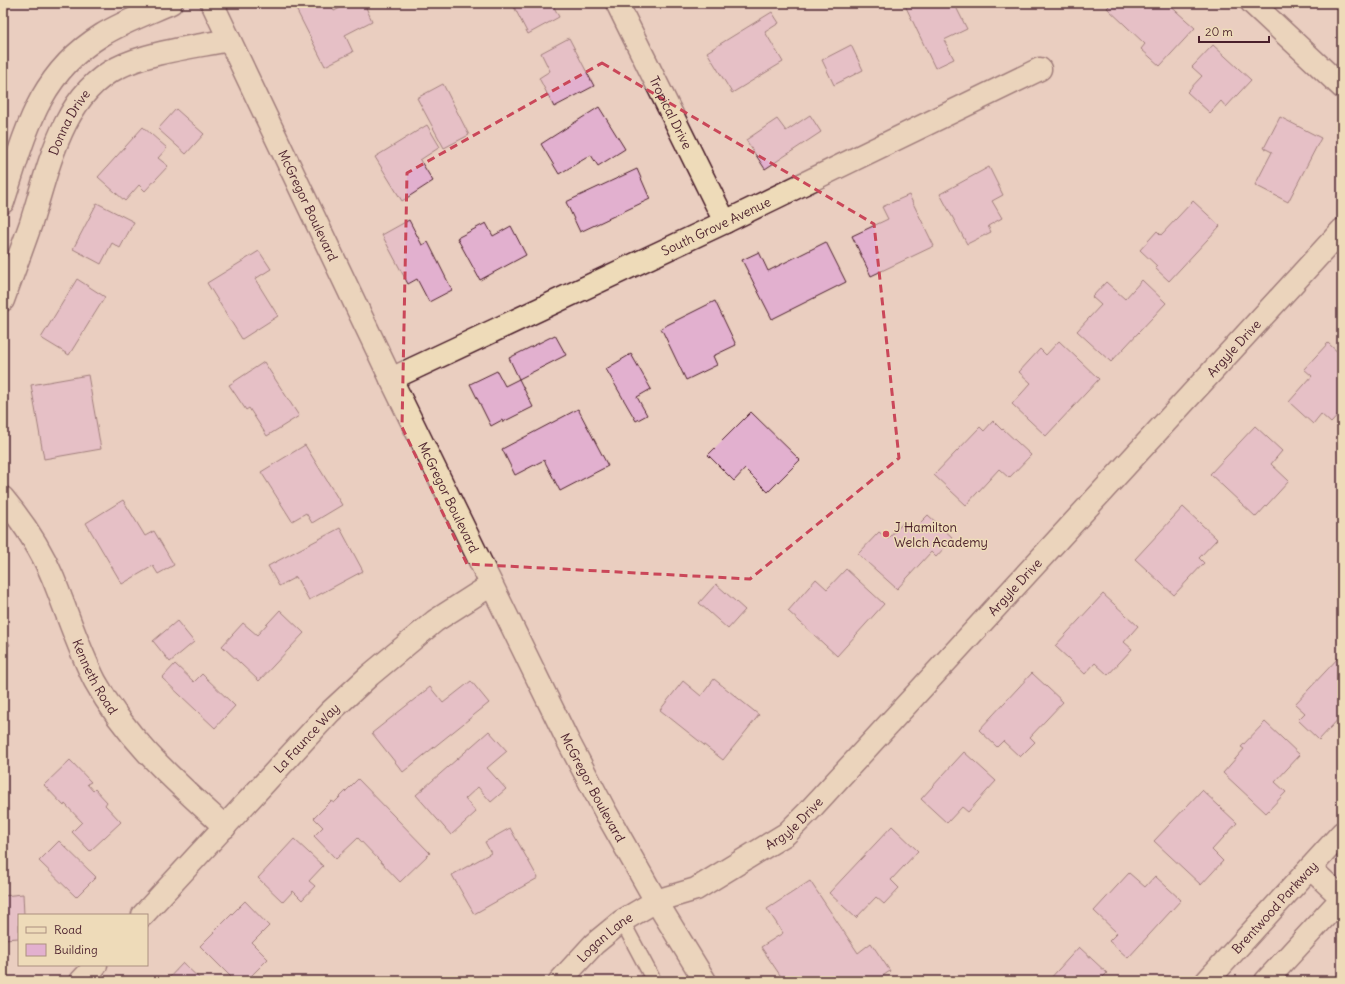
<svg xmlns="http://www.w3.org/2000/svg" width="1345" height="984" viewBox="0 0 1345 984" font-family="Delius,sans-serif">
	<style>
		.building { fill: #e2b0cf; stroke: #4a1f2b }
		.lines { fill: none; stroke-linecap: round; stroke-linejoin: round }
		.lane-casing { stroke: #4a1f2b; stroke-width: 17 }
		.street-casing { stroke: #4a1f2b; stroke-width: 25 }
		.secondary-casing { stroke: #4a1f2b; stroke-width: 25 }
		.lane { stroke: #eedbb9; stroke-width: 14 }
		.street { stroke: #eedbb9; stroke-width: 22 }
		.secondary { stroke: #eedbb9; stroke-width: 22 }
		.marked { fill: none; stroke: #ca4759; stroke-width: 3; stroke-dasharray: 8 5; stroke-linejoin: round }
		.poi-dot { fill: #d1495b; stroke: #eedbb9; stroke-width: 1.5 }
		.labels { text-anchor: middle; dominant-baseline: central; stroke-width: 3; stroke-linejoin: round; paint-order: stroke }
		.street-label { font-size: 13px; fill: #4a1f2b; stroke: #eedbb9 }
		.poi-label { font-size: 13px; fill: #4a1f2b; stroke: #eedbb9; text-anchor: start }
	</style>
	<rect width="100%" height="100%" fill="#eacec0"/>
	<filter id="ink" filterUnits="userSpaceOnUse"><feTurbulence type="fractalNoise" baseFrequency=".025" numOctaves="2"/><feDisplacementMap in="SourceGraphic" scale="8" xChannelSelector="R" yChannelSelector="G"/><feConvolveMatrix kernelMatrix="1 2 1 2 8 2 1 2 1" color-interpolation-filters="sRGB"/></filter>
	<g filter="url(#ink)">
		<g class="building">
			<path d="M308 3H330L334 11 350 3H364L372 21 345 35 353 52 325 66 296 9Z"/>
			<path d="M512 3H552L559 17 528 34Z"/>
			<path d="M904 3H954L967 29 944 40 954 59 935 68Z"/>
			<path d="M1112 3H1167L1195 28 1160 66 1141 49 1145 44 1107 8Z"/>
			<path d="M772 12 779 23 765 32 783 62 732 93 707 52Z"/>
			<path d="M569 38 594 86 554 107 539 78 550 71 541 53Z"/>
			<path d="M851 45 863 70 834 85 822 60Z"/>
			<path d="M1213 45 1251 80 1226 107 1221 101 1210 113 1187 92 1202 76 1192 67Z"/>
			<path d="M443 84 469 135 444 148 417 98Z"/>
			<path d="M599 107 625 149 598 166 591 155 559 174 541 144Z"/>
			<path d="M176 109 204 134 186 154 158 129Z"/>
			<path d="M810 115 821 132 765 169 746 140 777 119 786 131Z"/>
			<path d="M1280 117 1321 138 1288 202 1255 185 1272 152 1264 148Z"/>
			<path d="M427 125 440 147 420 160 433 181 402 201 375 157Z"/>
			<path d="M143 127 167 148 158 158 168 166 145 191 139 185 125 201 98 177Z"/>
			<path d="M989 167 1003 195 992 201 1002 218 988 226 991 232 967 244 940 194Z"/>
			<path d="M637 169 650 199 580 232 566 202Z"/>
			<path d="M909 195 934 246 871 276 852 236 888 219 882 207Z"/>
			<path d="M1193 201 1220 226 1169 281 1155 268 1157 266 1140 250 1157 231 1161 235Z"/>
			<path d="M97 203 134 222 120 248 112 243 101 264 73 249Z"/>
			<path d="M409 220 422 245 428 242 452 290 429 302 417 279 408 284 382 235Z"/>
			<path d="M486 223 493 236 511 226 526 255 480 280 457 238Z"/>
			<path d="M826 242 846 282 772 319 742 260 759 252 768 271Z"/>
			<path d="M259 251 271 269 255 279 278 316 242 339 207 283Z"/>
			<path d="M77 279 105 297 69 355 41 338Z"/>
			<path d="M1142 280 1166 303 1111 362 1077 331 1101 305 1092 297 1106 282 1125 299Z"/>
			<path d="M715 301 736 345 713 356 717 365 686 380 661 328Z"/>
			<path d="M555 335 566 355 519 379 509 358Z"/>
			<path d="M1059 341 1099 379 1046 436 1012 404 1031 383 1019 372 1040 349 1046 355Z"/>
			<path d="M1328 343 1342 356V411L1331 423 1321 414 1313 424 1289 402 1312 376 1304 369Z"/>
			<path d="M631 354 651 389 637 397 647 415 636 421 606 369Z"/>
			<path d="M264 362 299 416 267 436 249 408 246 410 229 385Z"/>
			<path d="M497 371 505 386 519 379 533 407 503 422 502 420 491 426 470 384Z"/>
			<path d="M88 375 101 449 44 459 31 385Z"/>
			<path d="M578 409 608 466 560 491 544 460 515 475 502 449Z"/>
			<path d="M751 412 800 460 768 492 745 469 734 481 708 455Z"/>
			<path d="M993 421 1002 430 1003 429 1031 455 1009 478 999 469 966 505 934 475 980 427 984 431Z"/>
			<path d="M1255 426 1282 451 1271 464 1289 481 1256 517 1210 474Z"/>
			<path d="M305 445 342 505 312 523 306 513 292 521 261 472Z"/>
			<path d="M123 500 145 536 154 531 174 565 158 574 153 566 122 584 86 523Z"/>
			<path d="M1183 507 1217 539 1199 558 1204 563 1174 595 1135 559Z"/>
			<path d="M928 515 953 538 936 557 931 552 897 589 858 554 879 532 888 539 904 522 913 530Z"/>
			<path d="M340 528 363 571 309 600 296 577 279 586 268 566Z"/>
			<path d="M846 569 884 604 837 656 788 611 816 579 827 589Z"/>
			<path d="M716 584 745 610 728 629 699 603Z"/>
			<path d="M1103 594 1138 626 1124 642 1132 649 1108 675 1095 663 1085 674 1055 646Z"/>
			<path d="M280 610 304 633 259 681 222 646 243 623 257 635Z"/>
			<path d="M177 621 194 642 170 662 153 641Z"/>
			<path d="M3 632 10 645 3 649Z"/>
			<path d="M1340 656 1342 657V715L1319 740 1298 720 1305 713 1295 704Z"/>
			<path d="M175 664 194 682 202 674 235 706 215 728 162 678Z"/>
			<path d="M1032 673 1063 702 1030 737 1035 742 1020 757 1003 741 997 747 979 730Z"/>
			<path d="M714 679 759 715 723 760 660 710 683 681 701 696Z"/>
			<path d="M471 681 489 703 403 772 372 733 430 687 443 703Z"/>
			<path d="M1265 722 1300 755 1275 782 1286 792 1266 813 1223 773 1244 749 1241 747Z"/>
			<path d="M489 731 507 751 487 768 506 789 491 802 478 787 465 799 476 812 451 835 416 795Z"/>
			<path d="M964 752 996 781 968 812 962 807 947 823 921 799Z"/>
			<path d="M70 760 91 782 87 784 93 791 95 789 107 802 105 805 121 822 90 851 72 832 82 822 65 804 64 806 44 785Z"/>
			<path d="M358 779 430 853 400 882 358 838 336 859 314 836 323 827 314 818 331 801 334 803Z"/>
			<path d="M1202 790 1237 823 1212 850 1223 861 1201 885 1154 841Z"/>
			<path d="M892 826 918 851 891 880 899 888 884 904 876 897 856 918 829 893Z"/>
			<path d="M510 828 538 878 474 914 452 875 491 853 485 842Z"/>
			<path d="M294 839 323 866 309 881 315 886 302 900 293 891 283 902 258 878Z"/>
			<path d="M59 841 96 877 76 897 39 861Z"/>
			<path d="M1129 873 1145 887 1155 876 1181 900 1128 958 1109 941 1117 933 1094 911Z"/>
			<path d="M810 881 858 953 871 943 890 971 875 981H784L761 947 783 933 767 909Z"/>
			<path d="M23 894 24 915H19V938L3 939V896Z"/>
			<path d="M245 901 269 926 252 943 268 959 246 981H235L200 946Z"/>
			<path d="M1079 947 1107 973 1099 981H1048Z"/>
			<path d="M183 963 202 981H166Z"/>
		</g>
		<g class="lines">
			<g class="lane-casing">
				<path id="lane" d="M622 921 654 981"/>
			</g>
			<g class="street-casing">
				<g id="street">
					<path id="s1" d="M617 3 725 222"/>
					<path d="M1252 3 1342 87"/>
					<path d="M3 202C25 135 37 75 102 35 123 22 148 13 171 3"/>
					<path id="s2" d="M3 300C12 275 22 249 31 223 48 170 62 95 117 68 148 52 194 47 229 40"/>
					<path id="s3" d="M391 379 725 222 1040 69"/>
					<path id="s4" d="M3 498C23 522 41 549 53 578 67 612 78 648 95 681 127 740 176 782 225 827"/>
					<path d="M1310 868 1342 898"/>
					<path id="s5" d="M143 915 330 712 370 675 435 621 491 585"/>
					<path d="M81 981 96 965"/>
					<path id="s6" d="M560 981 594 944 622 921 656 901 696 889 786 834 808 812 1342 230"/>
					<path id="s7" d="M1207 981 1342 833"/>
					<path d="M1266 981 1342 898"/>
				</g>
			</g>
			<g class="secondary-casing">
				<g id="secondary">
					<path id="s8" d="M212 3 391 379 567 739 605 811 656 901 705 981"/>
				</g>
			</g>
			<use href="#lane" class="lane"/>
			<use href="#street" class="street"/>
			<use href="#secondary" class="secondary"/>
		</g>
	</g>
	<path d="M0 0H1345V984H0ZM602 63 874 224 899 458 750 579 467 564 402 427 407 173Z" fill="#eacec0" fill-opacity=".55" fill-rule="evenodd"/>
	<path class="marked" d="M602 63 874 224 899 458 750 579 467 564 402 427 407 173Z"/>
	<circle class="poi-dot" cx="886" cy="534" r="4"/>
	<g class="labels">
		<g class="street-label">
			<text stroke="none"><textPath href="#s1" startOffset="122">Tropical Drive</textPath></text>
			<text stroke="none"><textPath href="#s2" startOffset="190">Donna Drive</textPath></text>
			<text stroke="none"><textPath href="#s8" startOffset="224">McGregor Boulevard</textPath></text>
			<text stroke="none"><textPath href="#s3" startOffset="359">South Grove Avenue</textPath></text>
			<text stroke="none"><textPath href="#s6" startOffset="934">Argyle Drive</textPath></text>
			<text stroke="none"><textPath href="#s8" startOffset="548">McGregor Boulevard</textPath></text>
			<text stroke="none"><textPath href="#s6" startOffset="610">Argyle Drive</textPath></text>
			<text stroke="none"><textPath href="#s4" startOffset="202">Kenneth Road</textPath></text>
			<text stroke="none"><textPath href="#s5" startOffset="241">La Faunce Way</textPath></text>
			<text stroke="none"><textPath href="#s8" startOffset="872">McGregor Boulevard</textPath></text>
			<text stroke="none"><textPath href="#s6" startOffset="286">Argyle Drive</textPath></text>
			<text stroke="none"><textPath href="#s7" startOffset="100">Brentwood Parkway</textPath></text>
			<text stroke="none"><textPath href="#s6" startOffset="63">Logan Lane</textPath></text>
		</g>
		<g class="poi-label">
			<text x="894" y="527">J Hamilton<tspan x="894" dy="15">Welch Academy</tspan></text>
		</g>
	</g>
	<rect width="1345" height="984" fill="none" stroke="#eedbb9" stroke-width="16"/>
	<rect x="8" y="8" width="1329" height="968" fill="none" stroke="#4a1f2b" stroke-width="1.5" filter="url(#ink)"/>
	<rect x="18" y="914" width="130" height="52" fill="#eedbb9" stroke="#ac9080"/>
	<rect x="26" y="927" width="20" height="6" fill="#eedbb9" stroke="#ac9080"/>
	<text x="54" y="934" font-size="12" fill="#4a1f2b">Road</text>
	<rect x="26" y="944" width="20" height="12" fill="#e2b0cf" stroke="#ac9080"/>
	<text x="54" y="954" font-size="12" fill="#4a1f2b">Building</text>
	<path d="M1199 36v6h70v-6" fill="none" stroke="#4a1f2b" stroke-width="2"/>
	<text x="1205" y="36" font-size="12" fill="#4a1f2b" stroke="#eedbb9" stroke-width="3" paint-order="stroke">20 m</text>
</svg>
